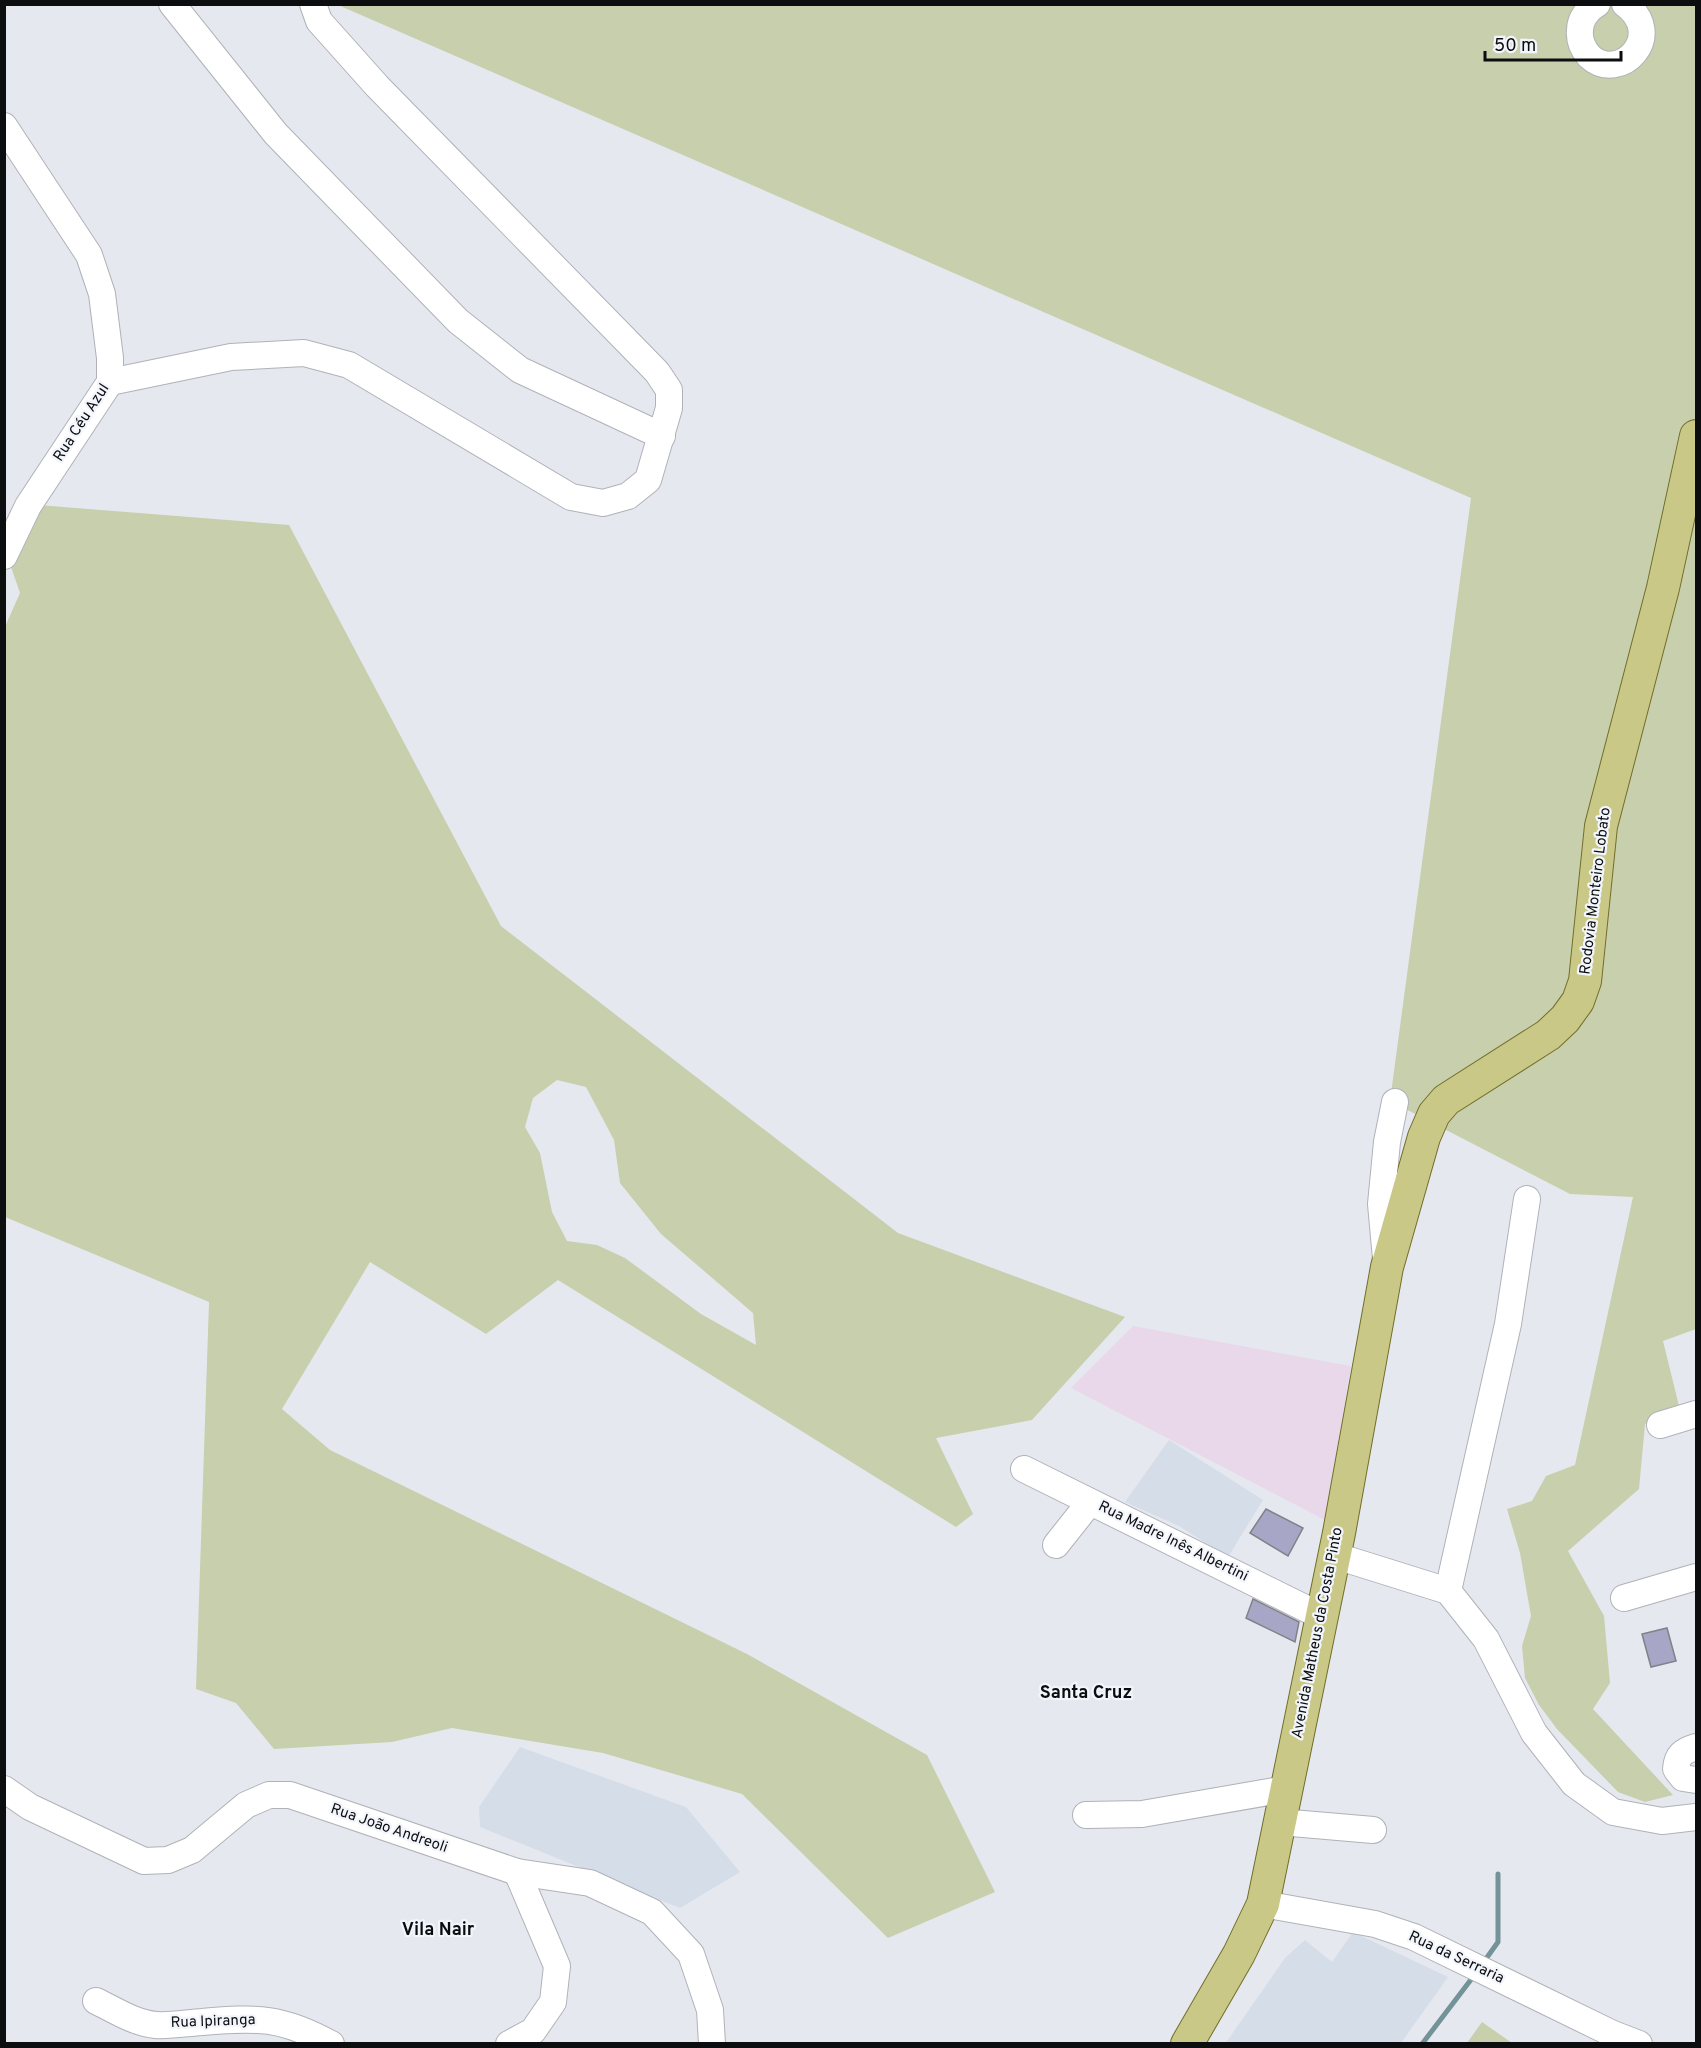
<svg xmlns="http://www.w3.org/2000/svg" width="1701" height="2048" viewBox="0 0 1701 2048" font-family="Overpass,sans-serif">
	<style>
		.industrial { fill: #e8d8ea }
		.built { fill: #d5dde9 }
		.green { fill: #c7cfad; fill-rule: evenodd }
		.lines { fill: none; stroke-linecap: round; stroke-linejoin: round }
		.stream { stroke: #749399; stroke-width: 5 }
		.building { fill: #a7a6c7; stroke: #818187; stroke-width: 1.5 }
		.minor-casing { stroke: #afb2b8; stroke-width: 28 }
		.major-casing { stroke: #706e29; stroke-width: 34 }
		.minor { stroke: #fff; stroke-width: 26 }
		.major { stroke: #cac887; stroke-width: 32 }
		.labels { text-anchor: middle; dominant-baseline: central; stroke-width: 4.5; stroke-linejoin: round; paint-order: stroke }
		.street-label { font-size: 15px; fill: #0c0d0f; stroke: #f2f6fc }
		.quarter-label { font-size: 18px; font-weight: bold; fill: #0c0d0f; stroke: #f2f6fc }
	</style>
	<rect width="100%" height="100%" fill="#e5e9ef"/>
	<path class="industrial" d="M1133 1326 1351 1366 1325 1520 1071 1388Z"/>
	<g class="built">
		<path d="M1169 1440 1263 1500 1228 1557 1179 1526 1125 1502Z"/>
		<path d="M520 1747 686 1807 740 1872 680 1908 480 1827 479 1807Z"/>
		<path d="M1353 1932 1448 1977 1401 2043 1225 2044 1285 1958 1305 1940 1332 1962Z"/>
	</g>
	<g class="green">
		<path d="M338 5H1696V1329L1663 1341 1680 1410 1645 1424 1639 1489 1568 1551 1604 1616 1610 1683 1593 1709 1673 1795 1645 1802 1618 1792 1557 1729 1539 1705 1525 1678 1522 1646 1531 1616 1520 1553 1507 1509 1532 1501 1546 1476 1575 1465 1633 1197 1570 1194 1390 1101 1471 498Z"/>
		<path d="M38 505 289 525 501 926 898 1233 1125 1317 1032 1420 936 1438 973 1514 956 1527 558 1280 486 1334 370 1262 282 1409 330 1450 747 1654 927 1755 995 1892 888 1938 742 1794 603 1753 452 1728 392 1742 274 1749 236 1703 196 1689 209 1302 5 1217 4 629 20 593 10 564ZM557 1080 586 1087 614 1140 620 1183 661 1234 753 1313 756 1345 701 1314 625 1258 597 1245 567 1241 552 1212 540 1153 525 1127 533 1098Z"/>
		<path d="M1482 2022 1512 2043H1467Z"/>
	</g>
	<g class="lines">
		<g class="stream">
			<path d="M1483 1963 1498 1942V1874"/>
			<path d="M1422 2044 1476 1973"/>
		</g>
	</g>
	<g class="building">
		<path d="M1266 1509 1303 1528 1288 1556 1250 1533Z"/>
		<path d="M1253 1599 1299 1622 1295 1642 1246 1618Z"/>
		<path d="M1667 1628 1676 1661 1651 1667 1642 1634Z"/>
	</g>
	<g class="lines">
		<g class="minor-casing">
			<g id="minor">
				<path d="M172 4 276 134 458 321 520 370 662 436"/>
				<path d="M1597 4C1588 9 1580 19 1580 30 1579 40 1583 49 1589 56 1620 85 1667 35 1625 4"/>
				<path d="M4 126 89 255 102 294 110 358V382L28 506 4 556"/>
				<path d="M110 382 231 357 304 353 349 365 571 497 603 503 628 496 648 480 669 408V390L657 372 377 86 319 21 313 4"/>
				<path d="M1386 1259 1381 1204 1387 1142 1395 1102"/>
				<path d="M1660 1425 1696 1414"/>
				<path d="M1024 1469 1321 1616"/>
				<path d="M1056 1545 1090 1502"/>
				<path d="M1333 1555 1448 1591 1486 1639 1534 1733 1574 1784 1613 1812 1662 1821 1696 1817"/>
				<path d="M1448 1591 1508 1324 1527 1199"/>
				<path d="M1624 1598 1696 1577"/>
				<path d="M1696 1747C1683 1751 1677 1755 1676 1769L1683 1778 1696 1780"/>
				<path d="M4 1789 30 1807 144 1861 168 1860 192 1850 246 1805 269 1795H290L517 1872 590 1883 652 1912 691 1954 710 2010 712 2044"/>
				<path d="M1086 1815 1142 1814 1286 1789"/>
				<path d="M1280 1822 1373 1830"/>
				<path d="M1263 1904 1375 1924 1414 1937 1613 2034 1639 2044"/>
				<path d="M96 2001C115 2010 134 2023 156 2025 170 2026 187 2023 202 2022 257 2017 282 2017 331 2044"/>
				<path d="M509 2044 533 2031 553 2002 557 1966 517 1872"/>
			</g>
		</g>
		<g class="major-casing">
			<path id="major" d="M1187 2044 1239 1954 1263 1904 1339 1533 1387 1267 1424 1137 1434 1114 1446 1100 1548 1035 1565 1019 1578 1001 1585 981 1601 826 1663 588 1696 436"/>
		</g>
		<use href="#minor" class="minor"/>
		<use href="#major" class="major"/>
	</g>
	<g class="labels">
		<g class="street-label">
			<text transform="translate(82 423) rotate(-57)">Rua Céu Azul</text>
			<text transform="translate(1596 891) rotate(-83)">Rodovia Monteiro Lobato</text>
			<text transform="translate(1173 1542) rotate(26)">Rua Madre Inês Albertini</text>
			<text transform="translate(1318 1633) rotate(-79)">Avenida Matheus da Costa Pinto</text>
			<text transform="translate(389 1829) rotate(19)">Rua João Andreoli</text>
			<text transform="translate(1456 1958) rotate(25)">Rua da Serraria</text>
			<text transform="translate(213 2022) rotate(-2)">Rua Ipiranga</text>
		</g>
		<g class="quarter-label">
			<text x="1086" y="1693">Santa Cruz</text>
			<text x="438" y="1930">Vila Nair</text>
		</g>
	</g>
	<rect width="1701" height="2048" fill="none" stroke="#0c0d0f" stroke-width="12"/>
	<path d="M1485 51v9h136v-9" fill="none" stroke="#0c0d0f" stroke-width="3"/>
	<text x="1494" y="51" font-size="18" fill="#0c0d0f" stroke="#f2f6fc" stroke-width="4.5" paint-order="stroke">50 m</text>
</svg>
